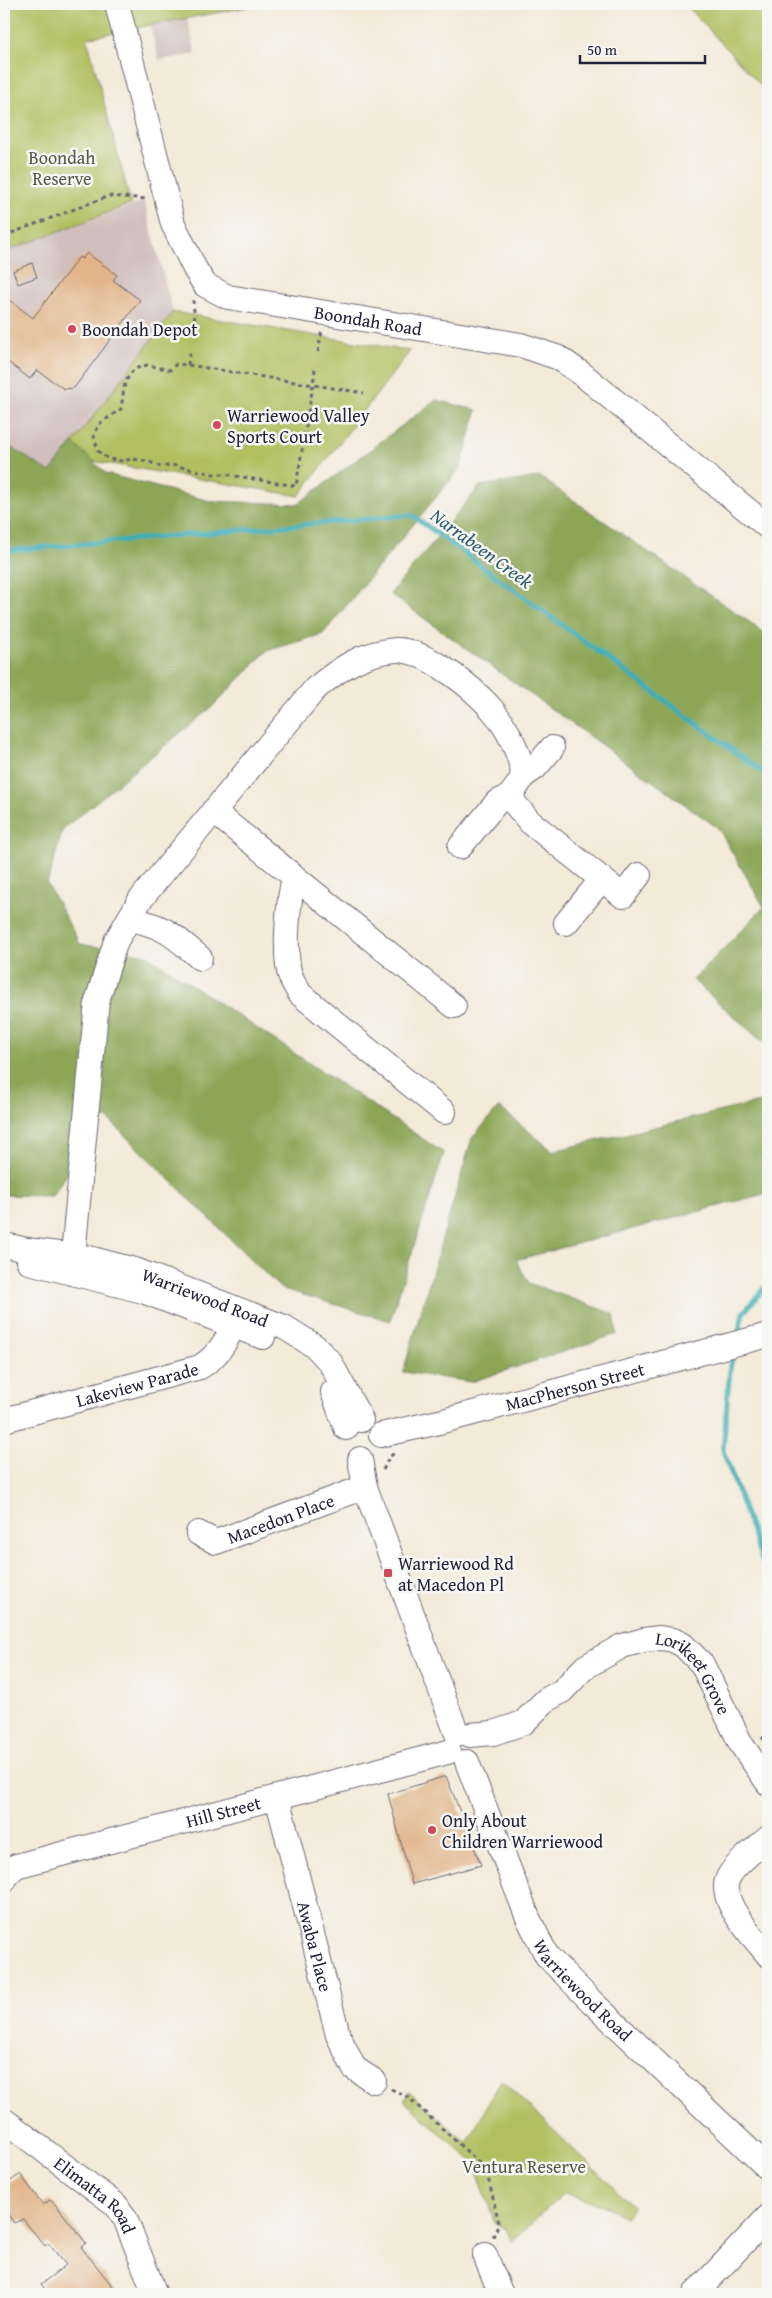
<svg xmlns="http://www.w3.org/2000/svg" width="772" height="2298" viewBox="0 0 772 2298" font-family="'Gentium Book Plus',serif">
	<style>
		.industrial { fill: #d1bfbd }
		.green { fill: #b1bf61; stroke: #6a704e }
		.forest { fill: #8ca657; stroke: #576449 }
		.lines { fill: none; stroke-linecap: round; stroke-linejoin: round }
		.stream { stroke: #3cadb6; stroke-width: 5 }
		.building { fill: #e1b589 }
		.minor-casing { stroke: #6b6872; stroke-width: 26 }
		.path { stroke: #6b6872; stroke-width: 3; stroke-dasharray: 4 4; stroke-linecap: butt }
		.minor { stroke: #fff; stroke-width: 24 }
		.poi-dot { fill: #d1495b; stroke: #f6f6f2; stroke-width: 2 }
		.labels { text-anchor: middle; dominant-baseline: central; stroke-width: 5; stroke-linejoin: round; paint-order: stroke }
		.park-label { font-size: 18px; fill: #545948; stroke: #f6f6f2 }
		.street-label { font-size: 18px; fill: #22223b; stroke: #f6f6f2 }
		.poi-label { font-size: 18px; fill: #22223b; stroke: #f6f6f2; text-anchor: start }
		.water-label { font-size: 19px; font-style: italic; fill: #2c5a6c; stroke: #f6f6f2 }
	</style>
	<rect width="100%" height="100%" fill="#f6f6f2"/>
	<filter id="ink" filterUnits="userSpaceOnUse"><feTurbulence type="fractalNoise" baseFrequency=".02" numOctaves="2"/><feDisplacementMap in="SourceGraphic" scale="10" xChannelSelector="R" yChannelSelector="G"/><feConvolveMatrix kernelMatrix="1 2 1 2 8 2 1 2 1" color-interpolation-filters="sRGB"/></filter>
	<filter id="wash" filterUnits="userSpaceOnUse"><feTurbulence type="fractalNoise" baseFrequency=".0096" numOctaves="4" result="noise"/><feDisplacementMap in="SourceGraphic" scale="20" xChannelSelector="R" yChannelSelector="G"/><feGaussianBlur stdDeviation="1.12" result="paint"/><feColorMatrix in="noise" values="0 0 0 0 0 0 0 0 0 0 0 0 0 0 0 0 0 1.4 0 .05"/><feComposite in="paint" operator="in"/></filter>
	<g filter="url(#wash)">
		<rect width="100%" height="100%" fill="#f3ead8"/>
		<g class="industrial">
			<path d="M187 18 196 54 159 60 150 25Z"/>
			<path d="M144 201 173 312 50 473 4 443V252Z"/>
		</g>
		<g class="green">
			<path d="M4 4H265L150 25 87 38 131 204 4 252Z"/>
			<path d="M685 4H768V93Z"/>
			<path d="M173 312 410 351 299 496 63 456Z"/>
			<path d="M501 2080 634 2207 624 2219 611 2208 564 2193 512 2242 506 2229 495 2223 474 2163 404 2101 409 2091 467 2143Z"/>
		</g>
		<g class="forest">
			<path d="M436 400 477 410 461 467 323 634 267 651 212 707 63 829 47 884 80 944 147 955 444 1153 390 1321 280 1288 106 1117 52 1196 4 1195V443L50 472 73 443 107 474 210 501 298 504Z"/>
			<path d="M540 477 768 635V1047L693 980 764 907 718 828 390 594 480 486Z"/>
			<path d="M768 1100V1193L516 1260 529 1283 614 1314 617 1334 471 1382 403 1372 472 1138 499 1107 553 1151Z"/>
		</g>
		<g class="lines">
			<g class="stream">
				<path d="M4 551 412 515 768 776"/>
				<path d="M738 1335 743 1313 768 1284"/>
				<path d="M734 1351 730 1369 723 1450 768 1577"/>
			</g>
		</g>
		<g id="blocks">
			<g class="building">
				<path d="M87 253 117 275 113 280 140 300 74 388 64 389 37 370 30 379 4 359V296L33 318 79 257 82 259Z"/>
				<path d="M32 263 37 277 18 284 13 271Z"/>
				<path d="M446 1776 481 1865 412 1884 388 1794Z"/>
				<path d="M20 2174 43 2205 50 2200 56 2205 86 2243 81 2247 119 2294H49L41 2284 66 2265 48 2243 45 2246 23 2219 14 2223 4 2209V2186Z"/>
			</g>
		</g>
	</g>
	<g filter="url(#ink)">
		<use href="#blocks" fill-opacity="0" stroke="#6b6872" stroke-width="1"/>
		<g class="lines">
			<g class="minor-casing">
				<g id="minor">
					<path id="s1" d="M117 4 173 224 195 269 205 285 228 297 521 345 559 358 582 374 768 527"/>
					<path d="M522 777 535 768 552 748"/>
					<path d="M213 811 454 1006"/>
					<path d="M460 847 497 802 509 797"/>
					<path d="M294 877C288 904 285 939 288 966 289 977 295 985 300 994L444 1112"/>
					<path d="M129 919C166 926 173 935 200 958"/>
					<path d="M566 923 602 879"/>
					<path id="s2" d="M4 1245 27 1250 89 1258 135 1270 284 1327 316 1347 330 1362 361 1420"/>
					<path d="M73 1255 97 1001 116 941 140 900 315 689C339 669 363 652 396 650 421 649 463 680 481 698 497 713 511 734 518 755 520 761 524 770 522 777 520 784 513 791 509 797L530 822 623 896 639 875"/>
					<path d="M29 1262 143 1291 263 1337"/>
					<path d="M333 1392 346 1428"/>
					<path id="s3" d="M4 1420 200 1367C221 1355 231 1333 239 1311"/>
					<path id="s4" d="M381 1435 439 1422 768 1335"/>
					<path d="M360 1459 365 1487 457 1734"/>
					<path id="s5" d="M198 1533 216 1542 365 1487"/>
					<path id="s6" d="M470 1735 493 1733 523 1723 546 1700 562 1691 585 1667 622 1646 644 1640 660 1638 673 1640 683 1645 702 1664 741 1744 768 1783"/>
					<path id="s7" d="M467 1762 528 1918 547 1956 591 2001 768 2168"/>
					<path id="s8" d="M277 1797 338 2035 354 2068 374 2081"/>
					<path d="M768 1838C757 1848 736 1863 729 1876 715 1899 754 1937 768 1955"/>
					<path id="s9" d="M4 1881 7 1874 16 1866 448 1752"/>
					<path id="s10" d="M4 2120 116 2205 125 2218 155 2294"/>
					<path d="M485 2255 501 2294"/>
					<path d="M695 2294 768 2217"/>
				</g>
			</g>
			<g class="path">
				<path d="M4 236 109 196 148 199"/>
				<path d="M193 300 195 322 193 332"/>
				<path d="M318 352 322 330"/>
				<path d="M188 365 190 351"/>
				<path d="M315 369 313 385 296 486 224 474H213L172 465 161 467 148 461 132 459 123 461 108 459 98 451 94 436 99 424 121 409 125 382 134 369 147 365 171 370 176 364 188 365 364 393"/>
				<path d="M383 1470 389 1457 395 1453"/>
				<path d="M762 1737 768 1744"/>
				<path d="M391 2089 408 2097 486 2169 499 2223 492 2239"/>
			</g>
			<use href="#minor" class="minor"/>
		</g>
	</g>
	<g class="poi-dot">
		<circle cx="72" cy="329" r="5"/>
		<circle cx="217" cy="425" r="5"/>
		<rect x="383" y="1568" width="10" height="10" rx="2.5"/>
		<circle cx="432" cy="1830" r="5"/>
	</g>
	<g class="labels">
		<g class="park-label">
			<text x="62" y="157">Boondah<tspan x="62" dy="21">Reserve</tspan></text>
			<text x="524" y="2166">Ventura Reserve</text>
		</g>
		<g class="street-label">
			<text stroke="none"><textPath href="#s1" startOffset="464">Boondah Road</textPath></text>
			<text stroke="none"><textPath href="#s2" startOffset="209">Warriewood Road</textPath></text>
			<text stroke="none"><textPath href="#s3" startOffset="138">Lakeview Parade</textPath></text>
			<text stroke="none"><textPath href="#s4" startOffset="200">MacPherson Street</textPath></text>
			<text stroke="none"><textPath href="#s5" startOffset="89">Macedon Place</textPath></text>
			<text stroke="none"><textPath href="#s6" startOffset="271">Lorikeet Grove</textPath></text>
			<text stroke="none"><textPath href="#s9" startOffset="234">Hill Street</textPath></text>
			<text stroke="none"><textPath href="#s8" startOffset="154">Awaba Place</textPath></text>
			<text stroke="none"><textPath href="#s7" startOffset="259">Warriewood Road</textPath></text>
			<text stroke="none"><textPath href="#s10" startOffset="119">Elimatta Road</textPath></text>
		</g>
		<g class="poi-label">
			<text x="82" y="329">Boondah Depot</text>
			<text x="227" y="415">Warriewood Valley<tspan x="227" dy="21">Sports Court</tspan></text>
			<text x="398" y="1563">Warriewood Rd<tspan x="398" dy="21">at Macedon Pl</tspan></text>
			<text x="442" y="1820">Only About<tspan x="442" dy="21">Children Warriewood</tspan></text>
		</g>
		<g class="water-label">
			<text transform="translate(482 548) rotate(36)">Narrabeen Creek</text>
		</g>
	</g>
	<rect width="772" height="2298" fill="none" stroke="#f6f6f2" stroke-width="20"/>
	<path d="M580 55v8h125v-8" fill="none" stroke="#22223b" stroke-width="2.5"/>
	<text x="587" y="55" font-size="15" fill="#22223b" stroke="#f6f6f2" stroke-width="4" paint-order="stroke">50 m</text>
</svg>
